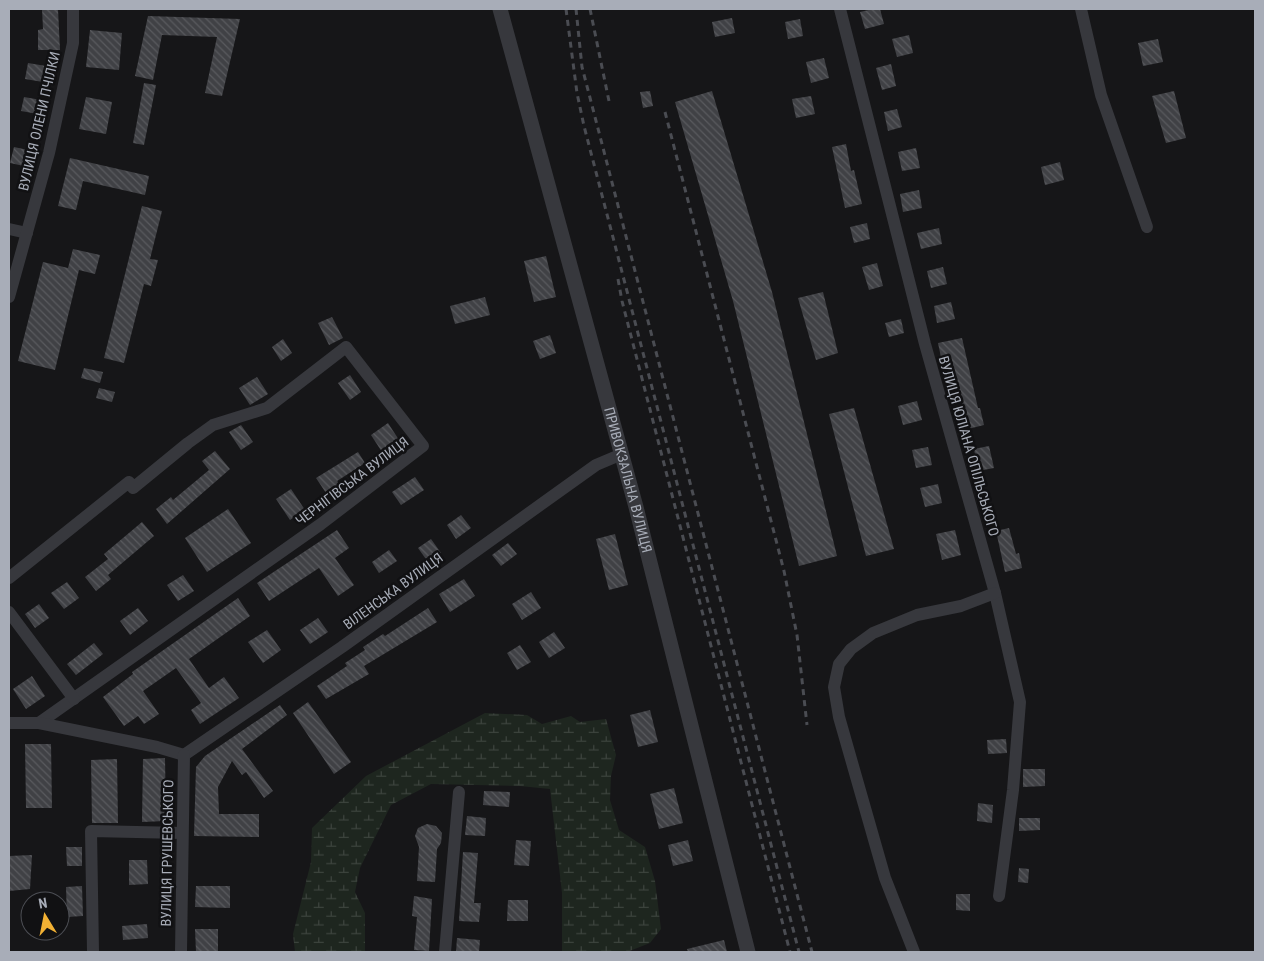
<svg xmlns="http://www.w3.org/2000/svg" width="1264" height="961" viewBox="0 0 1264 961" font-family="'Roboto Condensed',sans-serif">
	<style>
		.wetland { fill: url(#wetland-marsh) }
		.building { fill: url(#building-back-hatch) }
		.lines { fill: none; stroke-linecap: round; stroke-linejoin: round }
		.minor { stroke: #37383d; stroke-width: 12 }
		.tertiary { stroke: #37383d; stroke-width: 15 }
		.rail { stroke: #4a4c52; stroke-width: 3; stroke-dasharray: 6 5; stroke-linecap: butt }
		.labels { text-anchor: middle; dominant-baseline: central; stroke-width: 5; stroke-linejoin: round; paint-order: stroke }
		.street-label { font-size: 14px; fill: #a8adb8; stroke: #111113 }
	</style>
	<defs>
		<pattern id="wetland-marsh" width="20" height="14" patternUnits="userSpaceOnUse" patternTransform="scale(1.25)"><rect width="20" height="14" fill="#1e261f"/><path d="M1 5h8M5 5V1M11 12h8M15 12V8" fill="none" stroke="#3c433d"/></pattern>
		<pattern id="building-back-hatch" width="6" height="6" patternUnits="userSpaceOnUse" patternTransform="scale(1.25)"><rect width="6" height="6" fill="#404145"/><path d="M-1 5l2 2M0 0l6 6M5-1l2 2" fill="none" stroke="#595a5e"/></pattern>
	</defs>
	<rect width="100%" height="100%" fill="#161618"/>
	<path class="wetland" d="M485 713 527 715 542 724 571 716 580 722 606 719 616 755 611 776 610 800 619 830 645 847 655 881 661 929 650 943 627 952H562V893L550 789 520 786 431 784 391 805 360 868 355 892 365 913V952H295L293 934 311 862 312 828 366 776Z"/>
	<g class="building">
		<path d="M42 9H58L60 50H38V30L43 29Z"/>
		<path d="M873 9H880L884 24 865 29 860 12Z"/>
		<path d="M148 16 240 19 222 96 205 93 217 37 162 35 153 80 135 76Z"/>
		<path d="M732 18 735 33 715 37 712 22Z"/>
		<path d="M800 19 803 36 788 39 785 22Z"/>
		<path d="M90 30 122 33 119 70 86 67Z"/>
		<path d="M909 35 913 53 897 57 892 39Z"/>
		<path d="M1158 39 1163 62 1143 66 1138 43Z"/>
		<path d="M824 58 829 78 811 83 806 62Z"/>
		<path d="M28 63 46 66 43 82 25 79Z"/>
		<path d="M891 64 896 86 882 90 876 68Z"/>
		<path d="M144 83 156 85 144 145 133 143Z"/>
		<path d="M650 91 653 106 643 108 640 92Z"/>
		<path d="M712 91 772 292 837 556 799 566 733 301 675 102Z"/>
		<path d="M1174 91 1186 138 1166 143 1152 96Z"/>
		<path d="M811 96 815 114 796 118 792 99Z"/>
		<path d="M24 97 41 100 38 114 21 111Z"/>
		<path d="M86 97 112 102 106 134 79 129Z"/>
		<path d="M897 109 902 127 888 131 884 112Z"/>
		<path d="M846 144 851 171 854 170 862 204 845 208 832 147Z"/>
		<path d="M14 147 28 150 24 166 10 163Z"/>
		<path d="M916 148 920 168 902 171 898 152Z"/>
		<path d="M70 158 149 176 145 195 83 181 76 210 58 206Z"/>
		<path d="M1060 162 1064 180 1045 185 1041 167Z"/>
		<path d="M919 190 922 208 903 212 900 194Z"/>
		<path d="M142 206 162 211 150 259 158 260 151 286 144 284 124 363 104 358Z"/>
		<path d="M867 223 870 239 854 243 850 227Z"/>
		<path d="M939 228 942 244 921 249 917 233Z"/>
		<path d="M73 249 100 255 95 274 79 270 55 370 18 361 43 262 68 268Z"/>
		<path d="M546 256 556 297 534 302 524 261Z"/>
		<path d="M877 263 883 286 869 290 862 267Z"/>
		<path d="M943 267 947 284 931 288 927 271Z"/>
		<path d="M823 292 838 353 816 360 798 298Z"/>
		<path d="M485 297 490 315 455 324 450 306Z"/>
		<path d="M951 302 955 319 937 323 934 306Z"/>
		<path d="M332 317 343 338 329 345 318 323Z"/>
		<path d="M901 319 904 333 889 337 885 323Z"/>
		<path d="M550 335 556 353 540 359 533 341Z"/>
		<path d="M962 338 978 408H980L984 425 968 429 952 360 942 362 938 343Z"/>
		<path d="M283 339 292 353 281 361 272 347Z"/>
		<path d="M84 368 103 372 100 383 81 378Z"/>
		<path d="M350 375 361 392 350 400 338 383Z"/>
		<path d="M257 377 268 394 250 405 239 388Z"/>
		<path d="M99 388 115 392 112 402 96 398Z"/>
		<path d="M917 401 922 420 903 425 898 406Z"/>
		<path d="M854 408 894 549 866 556 829 414Z"/>
		<path d="M388 423 399 440 382 452 371 435Z"/>
		<path d="M241 425 253 442 241 450 229 432Z"/>
		<path d="M989 446 994 468 978 471 974 449Z"/>
		<path d="M928 447 932 465 916 468 912 450Z"/>
		<path d="M215 451 230 469 167 524 156 509 171 497 173 500 209 470 202 461Z"/>
		<path d="M358 452 365 463 337 481 340 484 326 493 316 478Z"/>
		<path d="M415 477 424 490 401 505 392 492Z"/>
		<path d="M938 484 942 503 925 507 920 488Z"/>
		<path d="M291 489 305 510 290 520 276 499Z"/>
		<path d="M228 509 251 543 207 572 185 538Z"/>
		<path d="M461 515 471 528 456 539 447 525Z"/>
		<path d="M142 522 154 536 108 575 111 579 96 591 85 577 108 559 104 554Z"/>
		<path d="M1009 528 1016 554 1019 553 1022 568 1005 572 996 531Z"/>
		<path d="M337 530 349 548 335 558 354 585 338 596 319 568 269 601 257 583Z"/>
		<path d="M955 530 961 555 942 560 936 534Z"/>
		<path d="M615 534 628 585 609 590 596 539Z"/>
		<path d="M431 539 441 553 428 562 418 548Z"/>
		<path d="M508 543 517 554 501 566 492 555Z"/>
		<path d="M389 550 397 561 379 573 372 562Z"/>
		<path d="M183 575 194 591 178 601 167 585Z"/>
		<path d="M464 579 475 596 450 612 439 594Z"/>
		<path d="M67 582 79 598 64 609 51 593Z"/>
		<path d="M531 592 541 608 522 620 512 604Z"/>
		<path d="M238 598 250 616 189 659 209 688 224 677 239 698 200 724 191 710 201 703 176 668 143 691 159 714 144 724 138 716 124 726 103 697 133 674 132 672Z"/>
		<path d="M39 604 49 618 35 628 25 614Z"/>
		<path d="M138 608 148 621 130 635 120 621Z"/>
		<path d="M428 608 437 622 364 666 369 674 326 699 317 686 347 666 345 663 365 650 363 647 383 634 385 636Z"/>
		<path d="M318 618 328 632 310 644 300 630Z"/>
		<path d="M267 630 281 650 263 663 248 642Z"/>
		<path d="M554 632 565 648 549 658 539 642Z"/>
		<path d="M94 643 103 654 76 675 67 664Z"/>
		<path d="M520 645 531 662 517 670 507 653Z"/>
		<path d="M32 676 45 696 26 709 13 689Z"/>
		<path d="M308 702 351 762 334 774 293 713Z"/>
		<path d="M280 705 287 715 242 749 273 791 264 798 246 772 242 775 232 761 218 787 219 814H259V837L194 836 196 767 205 756Z"/>
		<path d="M650 710 658 742 638 747 630 715Z"/>
		<path d="M1006 739 1007 753 988 754 987 740Z"/>
		<path d="M25 744H51L52 808H26Z"/>
		<path d="M165 758 166 821 142 822 143 759Z"/>
		<path d="M117 759 118 823H92L91 760Z"/>
		<path d="M1023 769H1045V786L1023 787Z"/>
		<path d="M674 788 683 823 659 829 650 794Z"/>
		<path d="M484 791 510 792 509 807 483 805Z"/>
		<path d="M978 803 993 805 992 823 977 821Z"/>
		<path d="M467 816 486 818 485 836 465 835Z"/>
		<path d="M1019 818H1040V830L1019 831Z"/>
		<path d="M427 824 436 826 442 833 441 843 437 849 435 882 417 881 419 847 415 836 418 828Z"/>
		<path d="M516 840 531 841 529 866 514 865Z"/>
		<path d="M688 840 693 861 673 866 668 845Z"/>
		<path d="M66 847H82V866H67Z"/>
		<path d="M463 852 478 853 474 903H481L479 922 459 921Z"/>
		<path d="M32 855 30 889 9 891V856Z"/>
		<path d="M129 860H147L148 884 129 885Z"/>
		<path d="M1019 868 1029 869 1028 883 1018 882Z"/>
		<path d="M82 886 83 916 67 917 66 887Z"/>
		<path d="M196 886H230V908L195 907Z"/>
		<path d="M956 894H970V911L956 910Z"/>
		<path d="M414 896 432 899 429 951 414 950 417 917 412 916Z"/>
		<path d="M508 900H528V921H507Z"/>
		<path d="M147 924 148 938 123 940 122 926Z"/>
		<path d="M195 929H218V952H196Z"/>
		<path d="M457 938 480 940 479 952H456Z"/>
		<path d="M724 940 727 952H688L687 949Z"/>
	</g>
	<g class="lines">
		<g class="minor">
			<path d="M840 9 925 344 995 593 1020 702 1013 790 999 896"/>
			<path d="M1081 9 1101 95 1147 227"/>
			<path d="M9 229 27 233"/>
			<path d="M9 297 49 153 73 43V9"/>
			<path d="M9 578 129 482 133 488 188 443 213 425 267 408 346 347 423 446 321 524 39 723"/>
			<path d="M9 612 74 699"/>
			<path d="M9 723H39L157 747 184 755"/>
			<path d="M184 755 342 647 596 465 622 454"/>
			<path d="M93 952 91 831 182 833"/>
			<path d="M181 952 184 755"/>
			<path d="M445 952 459 792"/>
			<path d="M914 952 885 878 839 717 834 687 839 664 851 649 873 633 917 615 961 606 995 593"/>
		</g>
		<path class="tertiary" id="s1" d="M500 9 636 507 748 952"/>
		<g class="rail">
			<path d="M566 9 577 93 584 126 799 952"/>
			<path d="M576 9 582 67 812 952"/>
			<path d="M590 9 610 106"/>
			<path d="M665 112 784 571 797 635 807 725"/>
			<path d="M618 279 622 301 790 952"/>
		</g>
	</g>
	<g class="labels">
		<g class="street-label">
			<text transform="translate(39 121) rotate(-77)">ВУЛИЦЯ ОЛЕНИ ПЧІЛКИ</text>
			<text transform="translate(969 446) rotate(74)">ВУЛИЦЯ ЮЛІАНА ОПІЛЬСЬКОГО</text>
			<text stroke="none"><textPath href="#s1" startOffset="488">ПРИВОКЗАЛЬНА ВУЛИЦЯ</textPath></text>
			<text transform="translate(352 481) rotate(-37)">ЧЕРНІГІВСЬКА ВУЛИЦЯ</text>
			<text transform="translate(393 591) rotate(-36)">ВІЛЕНСЬКА ВУЛИЦЯ</text>
			<text transform="translate(167 853) rotate(-89)">ВУЛИЦЯ ГРУШЕВСЬКОГО</text>
		</g>
	</g>
	<rect width="1264" height="961" fill="none" stroke="#a8adb8" stroke-width="20"/>
	<g transform="translate(45 916) rotate(350)"><circle r="24" fill="#111113" stroke="#4d4f55"/>
	<path d="M0-4L9 19L0 12L-9 19Z" fill="#f2b134"/>
	<text y="-8" font-size="14" font-weight="bold" text-anchor="middle" fill="#a8adb8">N</text>
	</g>
</svg>
